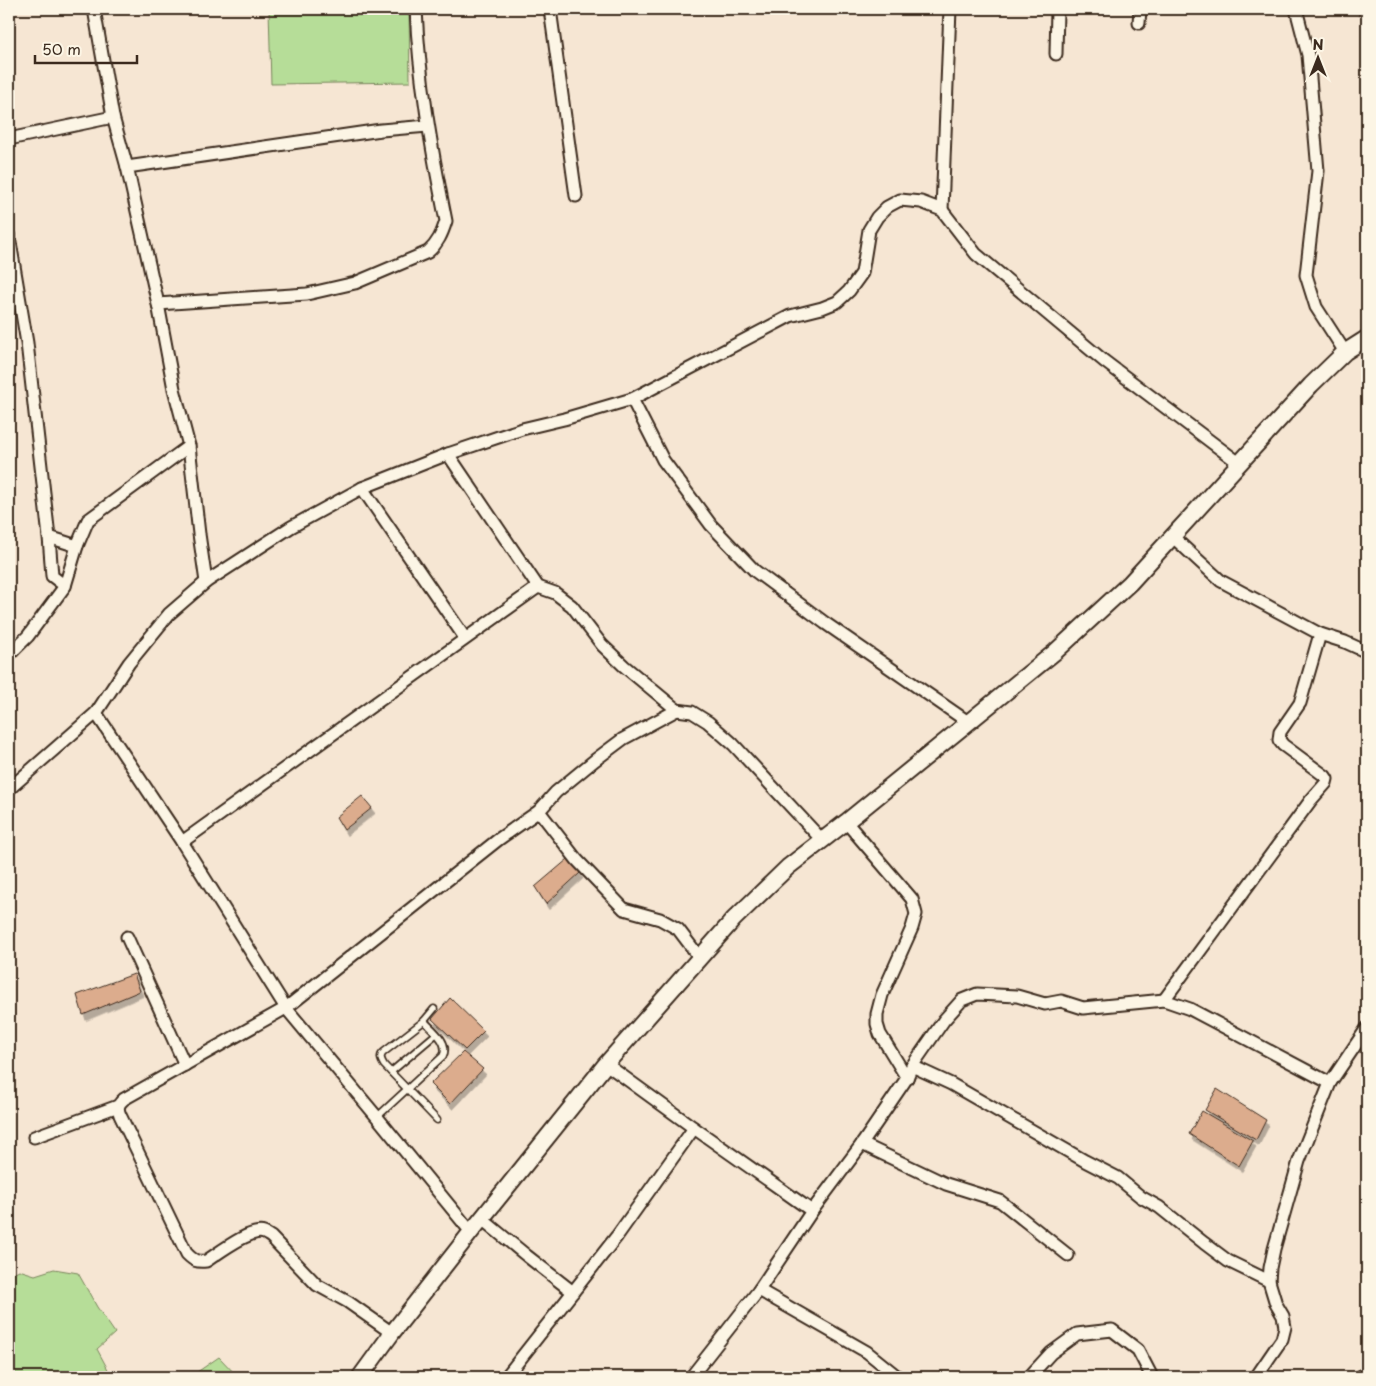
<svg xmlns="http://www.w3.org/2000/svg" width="1376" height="1386" viewBox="0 0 1376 1386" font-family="'Playpen Sans',sans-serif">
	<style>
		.green { fill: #b6dd98; stroke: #78845b }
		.building { fill: #dcac8d; stroke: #3b2a1e; filter: url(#shadow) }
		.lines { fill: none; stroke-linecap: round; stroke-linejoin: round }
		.lane-casing { stroke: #3b2a1e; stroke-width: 9 }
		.street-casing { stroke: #3b2a1e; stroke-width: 15 }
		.secondary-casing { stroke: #3b2a1e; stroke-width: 19 }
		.path { stroke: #3b2a1e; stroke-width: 2.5; stroke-dasharray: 1 4; stroke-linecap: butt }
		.lane { stroke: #fcf5e5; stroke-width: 5.5 }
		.street { stroke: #fcf5e5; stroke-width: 11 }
		.secondary { stroke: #fcf5e5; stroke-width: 15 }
	</style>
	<defs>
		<filter id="shadow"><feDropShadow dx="3" dy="5.5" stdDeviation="0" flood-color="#0004"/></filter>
	</defs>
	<rect width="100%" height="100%" fill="#f6e6d3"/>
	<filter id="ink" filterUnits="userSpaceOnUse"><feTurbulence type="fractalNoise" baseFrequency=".02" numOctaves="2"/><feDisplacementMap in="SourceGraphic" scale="10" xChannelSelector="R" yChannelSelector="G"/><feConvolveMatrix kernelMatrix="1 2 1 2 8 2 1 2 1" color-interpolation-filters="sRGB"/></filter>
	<g filter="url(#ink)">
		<g class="green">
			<path d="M269 9H409L410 82 271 84Z"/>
			<path d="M54 1269 78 1273 97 1307 115 1333 97 1349 112 1377H9V1275L19 1270 35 1275Z"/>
			<path d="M219 1357 238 1377H190Z"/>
		</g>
		<g class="building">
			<path d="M362 796 372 808 344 830 336 817Z"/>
			<path d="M568 859 580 873 546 904 535 887Z"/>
			<path d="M134 974 140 991 83 1015 77 995Z"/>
			<path d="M450 998 484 1031 465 1050 432 1019Z"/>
			<path d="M463 1052 483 1069 450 1104 430 1084Z"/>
			<path d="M1217 1089 1266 1120 1256 1140 1205 1110Z"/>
			<path d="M1202 1111 1253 1141 1239 1166 1189 1134Z"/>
		</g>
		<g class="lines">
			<g class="lane-casing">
				<g id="lane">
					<path d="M434 1009 424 1021 384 1052C379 1056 381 1060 384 1065L437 1120"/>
					<path d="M391 1072 436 1034"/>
					<path d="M377 1117 443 1056C450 1043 433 1030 424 1021"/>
				</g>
			</g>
			<g class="street-casing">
				<g id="street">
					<path d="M94 9 113 117 127 167 158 304 174 389 189 446 199 534 206 582"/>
					<path d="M550 9 576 196"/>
					<path d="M1296 9 1308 55 1318 171 1306 275 1316 307 1345 352"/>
					<path d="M1139 23 1140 9"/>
					<path d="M1056 54 1057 9"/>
					<path d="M9 139 113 117"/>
					<path d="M127 167 381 130 428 126"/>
					<path d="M942 210 950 9"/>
					<path d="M9 236 27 343 49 537 52 576 65 586"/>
					<path d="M158 304 307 294 355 283 428 252C438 243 442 234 446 221 432 151 419 80 416 9"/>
					<path d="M632 399 663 460 711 525 755 571 825 623 968 722"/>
					<path d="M448 454 538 587 555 593 572 606 602 645 624 666 677 710 692 712 708 722 733 744 822 840"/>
					<path d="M362 488 465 638"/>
					<path d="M49 537 77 546 88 520 189 446"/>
					<path d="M1173 537 1221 581 1320 634 1345 642 1367 652"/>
					<path d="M9 655 28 636 65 586 77 546"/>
					<path d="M96 713 182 842 286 1008 377 1117 471 1232"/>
					<path d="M9 789 96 713 129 663 169 614 206 582 291 527 362 488 448 454 522 429 564 419 632 399 790 316 822 308 837 302 849 291 862 273 869 230 877 217 887 207 900 200 921 202 942 210 976 254 1104 361 1239 463"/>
					<path d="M539 811 577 860 624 909 660 919 678 929 700 958"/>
					<path d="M846 822 912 899 916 914 912 928 882 995 877 1014V1024L880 1034 907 1078"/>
					<path d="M182 842 538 587"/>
					<path d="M127 937 185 1065"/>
					<path d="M1164 1000 1311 800 1326 783 1327 779 1325 776 1283 745 1279 740 1280 732 1300 703 1320 634"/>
					<path d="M606 1064 694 1128 812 1211"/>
					<path d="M912 1066 951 1084 1085 1161 1118 1178 1141 1197 1159 1207 1204 1243 1228 1261 1269 1281"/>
					<path d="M34 1137 118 1106"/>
					<path d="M862 1144 946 1184 1000 1201 1068 1255"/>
					<path d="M482 1219 527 1256 573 1292"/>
					<path d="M759 1290 867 1352 898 1377"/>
					<path d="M392 1333 348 1302 317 1285 271 1237C269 1236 267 1234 264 1233 250 1228 219 1253 206 1261 197 1262 194 1261 187 1254L120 1115C117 1108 118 1104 124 1099L286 1008 499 839 539 811 556 792 595 760 623 739 677 710"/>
					<path d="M506 1377 617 1236 694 1128"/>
					<path d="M691 1377 759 1290 812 1211 862 1144 907 1078 912 1066 944 1020 962 1000 977 994 1017 996 1045 1004 1061 1001 1083 1008 1164 1000 1190 1009 1330 1083"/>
					<path d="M1029 1377 1051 1353 1077 1334 1112 1330 1138 1350 1152 1377"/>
					<path d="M1256 1377 1282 1339 1285 1327 1283 1316 1276 1304 1269 1281 1270 1268 1274 1249 1299 1161 1330 1083 1367 1028"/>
					<path d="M1360 1377 1367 1372"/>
				</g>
			</g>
			<g class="secondary-casing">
				<path id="secondary" d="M360 1377 392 1333 471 1232 606 1064 734 919 788 867 846 822 1055 652 1130 583 1311 385 1345 352 1367 338"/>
			</g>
			<path class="path" d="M1350 9 1367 20"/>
			<use href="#lane" class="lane"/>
			<use href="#street" class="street"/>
			<use href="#secondary" class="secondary"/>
		</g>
	</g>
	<rect width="1376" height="1386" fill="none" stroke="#fcf5e5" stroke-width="30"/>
	<rect x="15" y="15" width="1346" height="1356" fill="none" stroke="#3b2a1e" stroke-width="2" filter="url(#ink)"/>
	<g transform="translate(1318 58)" stroke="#fcf5e5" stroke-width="4" paint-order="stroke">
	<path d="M0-4L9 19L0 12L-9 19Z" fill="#3b2a1e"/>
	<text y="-8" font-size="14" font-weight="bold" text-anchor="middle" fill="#3b2a1e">N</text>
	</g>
	<path d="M35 55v8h102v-8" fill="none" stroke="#3b2a1e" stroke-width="2.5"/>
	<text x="42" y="55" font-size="15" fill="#3b2a1e" stroke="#fcf5e5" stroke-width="4" paint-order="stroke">50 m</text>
</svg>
